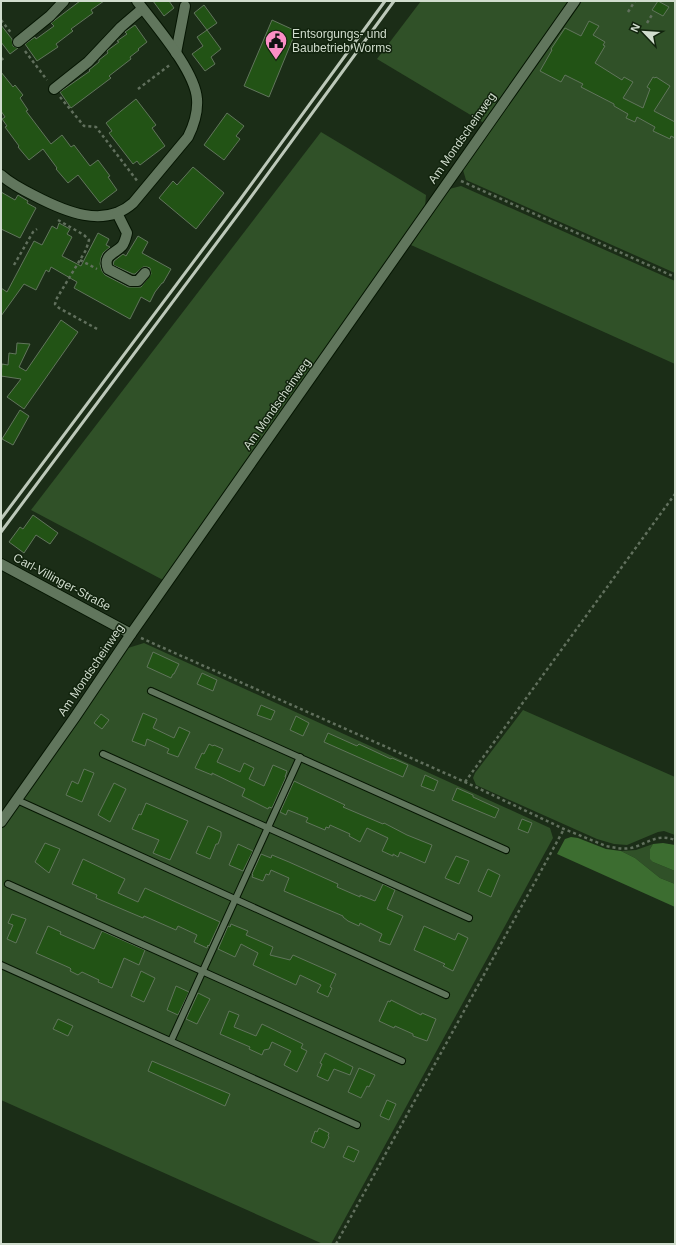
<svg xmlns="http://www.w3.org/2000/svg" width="676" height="1245" viewBox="0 0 676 1245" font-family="Helvetica,sans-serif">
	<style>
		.green { fill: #305128 }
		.forest { fill: #3c6d30 }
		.building { fill: #225315; stroke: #61755c }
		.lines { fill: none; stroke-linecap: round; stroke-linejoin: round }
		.service-casing { stroke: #051502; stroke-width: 8 }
		.minor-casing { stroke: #051502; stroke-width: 12 }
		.path { stroke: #61705d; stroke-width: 2.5; stroke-dasharray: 3 3; stroke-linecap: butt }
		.service { stroke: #61765d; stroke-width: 6 }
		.minor { stroke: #61765d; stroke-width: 10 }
		.rail { stroke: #bcc8b9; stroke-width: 3 }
		.labels { text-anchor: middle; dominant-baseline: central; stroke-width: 3; stroke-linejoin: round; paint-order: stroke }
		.poi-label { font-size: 12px; fill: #d1ddce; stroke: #11230d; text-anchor: start }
		.street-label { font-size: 12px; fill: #d1ddce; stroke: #11230d }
	</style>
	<rect width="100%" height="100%" fill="#1b2d17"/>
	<g class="green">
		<path d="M421 1H569L484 123 377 59Z"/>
		<path d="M582 1H675V273L466 180 463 170Z"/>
		<path d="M321 132 426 195 425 207 163 580 31 510Z"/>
		<path d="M461 186 675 281V364L411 245 449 189Z"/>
		<path d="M144 643 550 828 553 838 331 1244H323L1 1100V829L128 648Z"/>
		<path d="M523 710 675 777V835L664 831 658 832 627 845 614 844 597 839 476 785 473 778 475 773Z"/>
		<path d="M653 844 650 849 653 862 675 871V884L660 878 635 858 621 851 636 850Z"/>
	</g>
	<g class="forest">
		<path d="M571 837 578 838 606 849 621 851 635 858 660 878 675 884V907L557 854 565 839Z"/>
		<path d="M663 843 675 845V871L653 862 650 859V849L653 844Z"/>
	</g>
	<g class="building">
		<path d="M80 1H104L91 10 93 13 71 29 73 31 56 44 58 47 37 61 25 44 35 37 36 39 54 26 51 23Z"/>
		<path d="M153 1H169L174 8 164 16Z"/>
		<path d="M658 1 669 7 663 16 652 10Z"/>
		<path d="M204 5 217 23 207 30 194 13Z"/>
		<path d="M272 20 296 31 269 97 244 86Z"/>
		<path d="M589 21 599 26 593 35 605 42 603 45 605 46 595 63 622 80 624 77 633 82 623 98 643 108 650 89 647 87 653 77 655 78 656 77 670 86 654 111 675 122V138L671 136 670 139 653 131 655 127 637 117 635 122 626 118 628 114 614 106V104L581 87 583 84 565 75 561 82 540 71 552 50 551 49 565 28 581 36Z"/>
		<path d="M1 25 12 39 13 46 18 48 10 54 1 42Z"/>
		<path d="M135 25 147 42 138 49 139 50 130 57 131 59 109 76 111 78 71 108 60 92 90 71 89 70 99 62V60L108 53 107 51 108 50 119 42 117 41 127 34 125 32Z"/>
		<path d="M207 30 221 49 211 57 215 64 205 71 192 54 203 46 197 37Z"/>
		<path d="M1 72 13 87 15 85 23 95 20 98 28 110 26 111 51 144 62 135 71 147 74 145 90 166 98 160 110 176 108 177 117 190 100 203 78 175 68 183 56 169 57 168 43 149 29 160 18 147 19 146 5 127 7 126 2 119 5 117 1 111Z"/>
		<path d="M136 99 156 125 152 128 165 146 140 165 137 161 133 164 109 133 112 131 106 123Z"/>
		<path d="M227 113 244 126 236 136 240 139 224 160 204 145Z"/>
		<path d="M193 167 224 193 196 229 159 198 173 181 177 185Z"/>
		<path d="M1 192 15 200 18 195 28 201 27 203 36 208 20 238 1 229Z"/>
		<path d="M59 223 70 229 67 234 72 237 62 256 81 266 98 233 109 239 106 245 110 247 103 253 101 258 100 264 102 271 105 275 128 287H141L151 274 150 268 147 267H143L135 274H133L113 265 114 261 123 254 126 256 138 236 148 242 142 253 171 269 163 283H162L155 292 150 302 141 297 130 319 74 288 77 282 51 267 49 272 46 270 36 290 24 284 1 316V288L7 292 34 241 42 245 52 226 57 229Z"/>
		<path d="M61 320 78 332 24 409 7 397 21 379 1 376 2 364 8 365 9 353 16 354 17 343 30 344 19 367 26 371Z"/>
		<path d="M20 410 29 416 13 445 2 439Z"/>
		<path d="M33 515 58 533 50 544 36 535 24 553 9 542 20 527 23 529Z"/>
		<path d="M153 652 179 664 174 674H173L171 678 147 667Z"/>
		<path d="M202 673 217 680 213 691 197 684Z"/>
		<path d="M261 705 275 711 271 720 257 715Z"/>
		<path d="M143 713 157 719 153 728 174 738 179 727 190 732 178 757 167 753 169 749 147 739 145 746 132 741Z"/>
		<path d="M101 714 109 720 102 729 94 723Z"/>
		<path d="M296 716 309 723 303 736 290 730Z"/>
		<path d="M328 733 357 746 359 744 391 759 392 758 408 765 403 777 324 742Z"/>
		<path d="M209 744 213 746 214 745 223 749 217 762 240 772 244 763 254 768 249 779 264 786 273 765 287 771 285 777H286L272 808 269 807 268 809 242 796 245 789 212 773V775L195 768 202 753 204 754Z"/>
		<path d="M84 769 94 773 82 802 66 795 72 781 78 784Z"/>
		<path d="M425 775 438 781 434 791 421 786Z"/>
		<path d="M294 781 345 805 343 807 383 824 384 823 407 835 432 845 425 863 400 852 398 857 393 854V856L382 851 388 838 367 828 360 842 349 836 350 834 330 825 329 828 326 827 325 830 306 822 308 818 288 810 286 815 280 812Z"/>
		<path d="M114 783 126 789 110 822 98 815Z"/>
		<path d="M457 788 473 795V797L499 809 495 818 452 800Z"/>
		<path d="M146 803 188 821 170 860 153 853 159 840 132 829 139 814 141 815Z"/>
		<path d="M522 819 532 823 528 833 518 829Z"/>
		<path d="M208 826 221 832V836L218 844H216L210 859 196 853Z"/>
		<path d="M45 843 60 849 49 873 35 862Z"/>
		<path d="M238 844 253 851 243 871 229 865Z"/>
		<path d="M261 854 271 858 272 855 289 862 338 884 337 887 360 897V895L375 901 383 884 395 890 387 909 403 916 390 945 379 941 382 934 360 923 359 926 348 921 343 917V916L284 891 289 878 271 870 269 875 266 874 263 881 252 877 253 875 252 874Z"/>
		<path d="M456 856 469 861 459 884 445 878Z"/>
		<path d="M83 859 125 879 118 893 138 902 145 888 220 922 209 946 208 945 207 948 194 942 197 935 178 926 176 930 144 916 143 918 96 898 97 895 72 884Z"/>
		<path d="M488 869 500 875 491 897 478 891Z"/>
		<path d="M12 914 26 919 16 943 7 939 13 925 8 923Z"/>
		<path d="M231 924 248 931 246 935 273 947 270 955 290 960 293 955 336 974 330 987 332 988 328 997 317 992 321 985 300 975 296 985 253 965 258 953 241 944 235 957 218 949 228 926 230 927Z"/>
		<path d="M48 926 61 932 60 934 94 949 102 931 145 950 139 965 124 958 112 988 98 982 99 980 82 972 78 975 70 971 71 969 70 968 36 953Z"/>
		<path d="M424 926 455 940 458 933 468 938 453 971 443 966 445 964 414 950Z"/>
		<path d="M141 971 155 978 144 1002 131 996Z"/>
		<path d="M176 986 189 992 178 1015 167 1010Z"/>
		<path d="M198 993 210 999 197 1024 186 1019Z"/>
		<path d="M391 1000 421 1015 422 1013 436 1019 427 1041 413 1036V1034L395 1026 394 1028 379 1021 388 1001 390 1002Z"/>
		<path d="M229 1011 239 1015 234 1027 256 1036 262 1024 303 1044 301 1048 307 1051 297 1072 284 1065 291 1051 272 1042 269 1049 264 1050 262 1055 249 1049 250 1047 220 1034Z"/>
		<path d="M58 1019 73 1026 68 1036 53 1029Z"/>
		<path d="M325 1053 353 1067 350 1075 334 1069 328 1081 317 1076 322 1064 320 1063Z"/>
		<path d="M152 1061 230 1094 225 1106 148 1071Z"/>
		<path d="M359 1068 375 1075 369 1087 367 1086 361 1098 348 1092Z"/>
		<path d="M387 1100 396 1104 389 1120 380 1116Z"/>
		<path d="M319 1128 329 1133 328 1136 329 1137 324 1148 311 1142 315 1131 317 1132Z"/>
		<path d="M348 1146 359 1151 354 1162 343 1157Z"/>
	</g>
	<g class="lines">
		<g class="service-casing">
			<g id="service">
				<path d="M151 691 506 850"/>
				<path d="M103 754 469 918"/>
				<path d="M17 800 446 995"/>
				<path d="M8 884 402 1061"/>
				<path d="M1 965 357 1125"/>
				<path d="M171 1041 300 757"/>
			</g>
		</g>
		<g class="minor-casing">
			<g id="minor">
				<path d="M18 42 50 16 64 1"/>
				<path d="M176 53 185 6"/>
				<path d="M54 89 88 62 121 27 142 9"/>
				<path d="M1 175C11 184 23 190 35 196 64 211 104 229 133 203L188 137C194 125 198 112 197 99 195 70 154 24 137 1"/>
				<path d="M117 213 127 233C126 237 125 242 122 246 116 253 102 255 108 269L131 281H138L145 273"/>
				<path d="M1 564 131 634"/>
				<path d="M1 822 75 717 131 634 575 1"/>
			</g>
		</g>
		<g class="path">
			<path d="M628 12 635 1"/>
			<path d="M1 20 12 34"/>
			<path d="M647 23 653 13"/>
			<path d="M25 51 47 80"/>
			<path d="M1 60 5 57"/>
			<path d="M138 89 171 64"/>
			<path d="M60 97 84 126 96 127 138 182"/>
			<path d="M461 181 675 277"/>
			<path d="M58 220 84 235 89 240 86 250 57 298 55 304 59 308 99 330"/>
			<path d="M80 260 97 269"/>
			<path d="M14 265 33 232 37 229"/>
			<path d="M141 638 465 782 564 829 606 846C616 848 626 850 635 847 651 841 658 834 675 840"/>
			<path d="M465 782 675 494"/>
			<path d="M336 1244 564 829"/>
		</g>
		<use href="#service" class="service"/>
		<use href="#minor" class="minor"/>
		<g class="rail">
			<path d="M1 519 239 201 385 1"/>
			<path d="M1 532 245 205 394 1"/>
		</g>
	</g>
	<defs>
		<g id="civic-pin" transform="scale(1.15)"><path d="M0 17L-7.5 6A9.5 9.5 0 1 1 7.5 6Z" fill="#fb8fc5" stroke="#11230d"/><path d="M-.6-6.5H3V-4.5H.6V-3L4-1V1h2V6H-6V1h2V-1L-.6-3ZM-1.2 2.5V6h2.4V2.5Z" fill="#111"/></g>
	</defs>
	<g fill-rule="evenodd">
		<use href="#civic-pin" x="276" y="41"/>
	</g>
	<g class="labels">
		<g class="poi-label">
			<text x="292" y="34">Entsorgungs- und<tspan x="292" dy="14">Baubetrieb Worms</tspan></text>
		</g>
		<g class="street-label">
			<text transform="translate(462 138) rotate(-55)">Am Mondscheinweg</text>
			<text transform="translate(277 404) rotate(-55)">Am Mondscheinweg</text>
			<text transform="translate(62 582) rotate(28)">Carl-Villinger-Straße</text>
			<text transform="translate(91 670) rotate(-56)">Am Mondscheinweg</text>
		</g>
	</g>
	<rect width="676" height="1245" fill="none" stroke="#d1ddce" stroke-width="4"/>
	<g transform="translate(644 32) rotate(295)" stroke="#11230d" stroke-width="3" paint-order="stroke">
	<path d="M0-3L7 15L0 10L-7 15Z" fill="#d1ddce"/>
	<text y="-6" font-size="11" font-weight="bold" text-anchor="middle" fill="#d1ddce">N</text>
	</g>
</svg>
